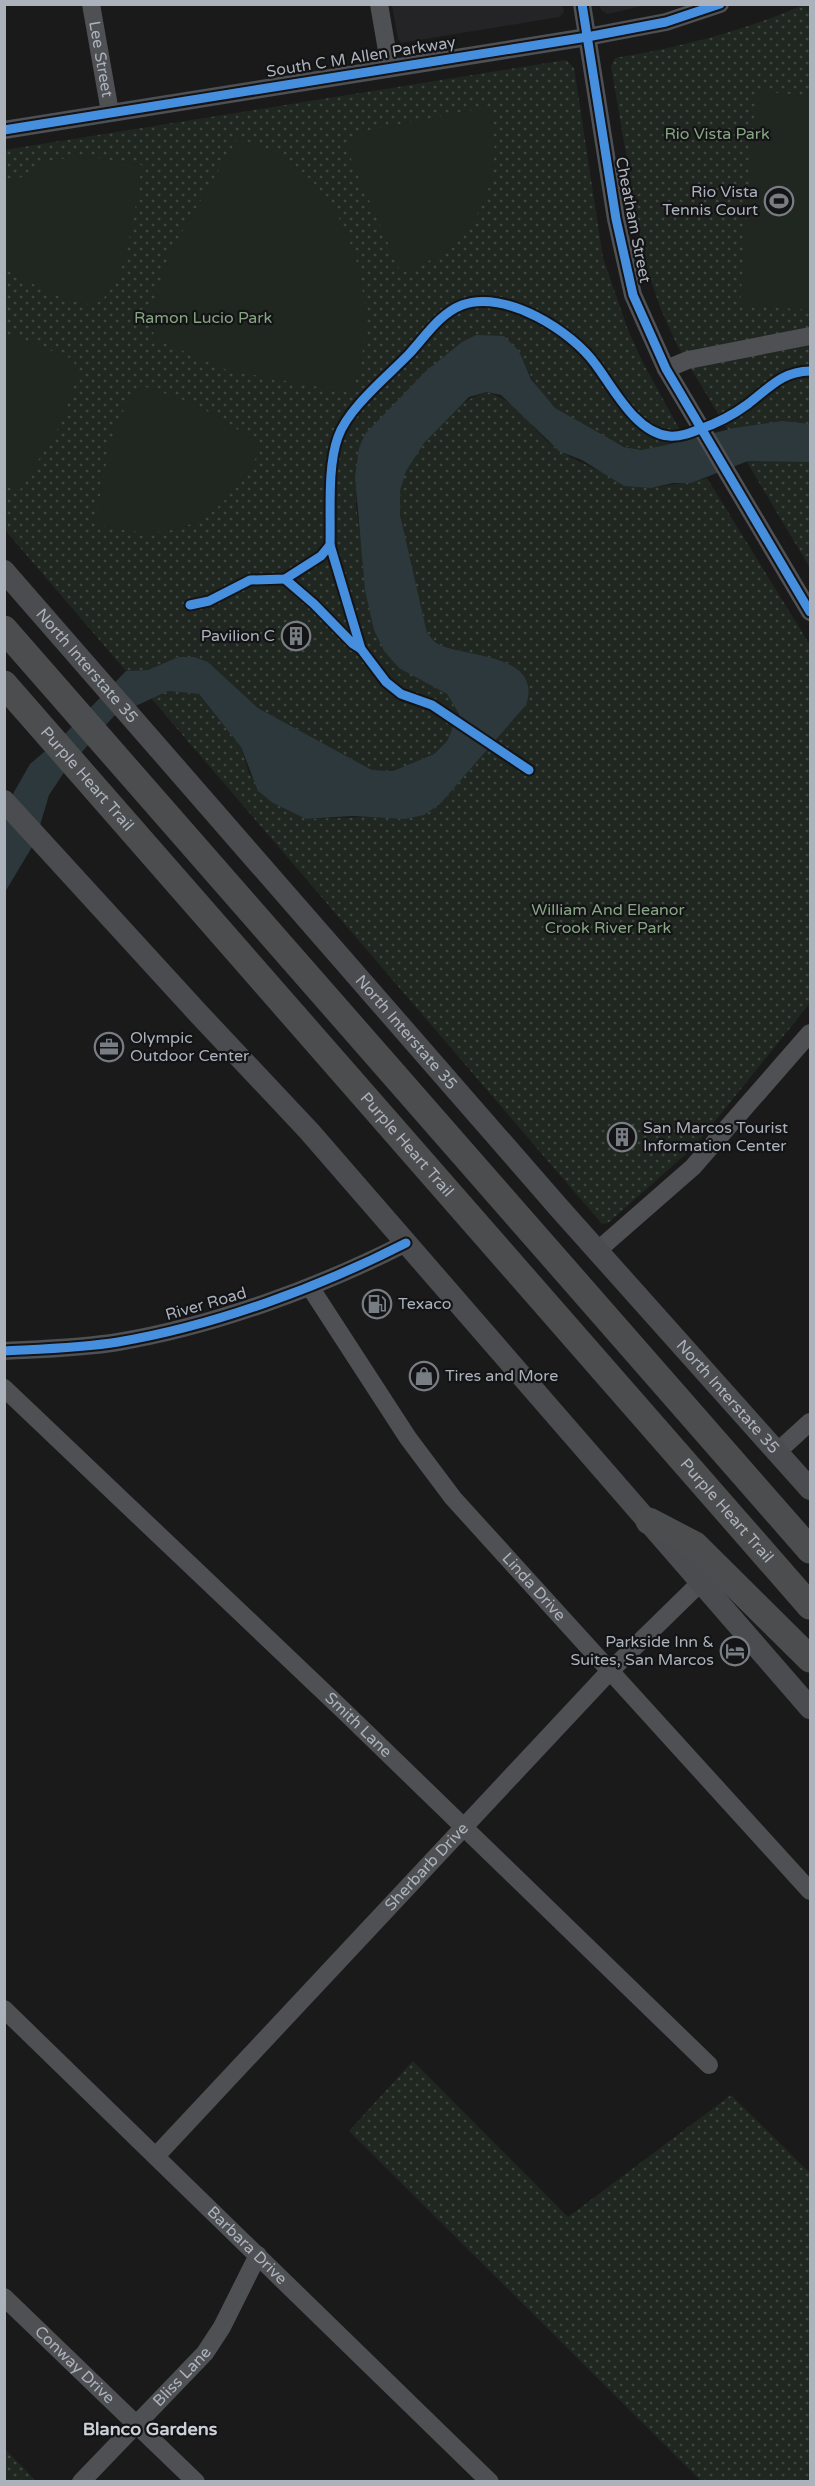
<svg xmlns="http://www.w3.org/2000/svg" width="815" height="2486" viewBox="0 0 815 2486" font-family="'Varela Round',sans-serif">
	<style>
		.built { fill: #242426 }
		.green { fill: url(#green-dots) }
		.pitch { fill: #202720 }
		.water { fill: #2d383d }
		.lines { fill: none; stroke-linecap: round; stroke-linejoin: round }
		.minor { stroke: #4e5053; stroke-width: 18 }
		.major { stroke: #4b4c4f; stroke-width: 22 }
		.highway { stroke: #4c4d4f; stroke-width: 27 }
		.cycleway-casing { stroke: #141416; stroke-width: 13 }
		.cycleway { stroke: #468fdf; stroke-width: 9 }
		.labels { text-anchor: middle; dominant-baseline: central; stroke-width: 4.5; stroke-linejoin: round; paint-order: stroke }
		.street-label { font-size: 16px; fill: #abb2bb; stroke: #141416 }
		.park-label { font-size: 16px; fill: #86a683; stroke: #141416 }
		.poi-label { font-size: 16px; fill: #abb2bb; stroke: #141416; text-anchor: start }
		.neighbourhood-label { font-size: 18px; font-weight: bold; fill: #ccd1d7; stroke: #141416 }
	</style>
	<defs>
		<pattern id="green-dots" width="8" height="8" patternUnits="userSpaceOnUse" patternTransform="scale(1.5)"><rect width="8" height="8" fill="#202720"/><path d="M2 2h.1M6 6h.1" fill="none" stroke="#3e443e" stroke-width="1.8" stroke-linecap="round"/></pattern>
	</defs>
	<rect width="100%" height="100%" fill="#1a1a1a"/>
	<g class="built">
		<path d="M562 4 564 12 559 17 401 43 398 39 392 5Z"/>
		<path d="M600 5V4L647 5 607 14 601 10Z"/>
	</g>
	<g class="green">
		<path d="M803 5H810V568L677 345 660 307 644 259 611 66 615 58C678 48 744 31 803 5Z"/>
		<path d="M566 60 574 68 603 258 628 330 644 365 685 439C671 443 655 450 640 450 623 449 565 419 553 406 537 390 528 372 519 351L359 448 356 506 362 547 433 686 447 694 459 714 447 741 434 754 393 771 372 770 258 708 208 662 178 657 148 670 126 671 5 530 4 150Z"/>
		<path d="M487 392C514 399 527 422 546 440 565 458 623 483 649 487 655 488 699 481 707 478L810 645V1003L695 1146 608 1223 602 1224 150 697 168 691 199 694 241 747 249 773 273 803 306 819 424 815 440 804 526 705 528 683 522 673 509 664 439 645 427 633C418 597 396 527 400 492 402 468 421 446 436 429 453 412 463 399 487 392Z"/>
		<path d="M413 2061 568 2217 731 2095 810 2173V2481H701L349 2131Z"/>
		<path d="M5 2449 36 2481H5Z"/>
	</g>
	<g class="pitch">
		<path d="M756 91 810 96V310L740 305Z"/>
		<path d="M488 107C503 155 492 208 454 244 439 258 420 265 401 273L349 154V139L356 133Z"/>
		<path d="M238 138C249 142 261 146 272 151 340 186 371 270 364 343 362 360 356 377 352 393L227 370 156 339 148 320 170 252Z"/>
		<path d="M78 155 142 165C137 192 127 304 89 304 69 304 23 279 5 269V187L43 164Z"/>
		<path d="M4 333 73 359 78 374 59 427 18 493 5 485Z"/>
		<path d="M146 387 195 404 263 445C224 519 180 549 95 523L110 443 130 394Z"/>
	</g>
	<path class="water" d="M476 335 504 336 519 351 531 379 555 408 624 447 641 450 662 446 734 428 783 421 810 424V462L748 461 691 483H673L651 488 624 486 582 460 559 451 501 395 487 392 469 397 424 443 406 471 400 491V515L427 633C431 637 435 643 440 645 470 658 543 654 526 705L440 804 424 815 405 819 352 816 306 819 273 803 258 791 241 747 199 694 168 691 114 716 65 771 49 795 35 842 5 892V815L14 792 30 764 63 736 126 671 148 670 178 657H194L208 662 258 708 372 770 393 771 434 754 447 741 459 714 447 694 399 668 384 651 374 630 365 590 355 477 359 448 365 434 426 371 462 342Z"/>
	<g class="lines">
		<g class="minor">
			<path id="s1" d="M91 4 110 112"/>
			<path d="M379 4 390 68"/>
			<path d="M582 4 616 219 633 295 666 369 810 612"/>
			<path d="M4 130 587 37 666 22 720 4"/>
			<path d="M666 369 688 360 810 336"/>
			<path d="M597 1251 693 1167 810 1033"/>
			<path id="s2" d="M310 1287 408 1438 453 1498 810 1891"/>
			<path d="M4 1351C42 1349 81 1348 118 1342 214 1326 320 1287 406 1243"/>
			<path id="s3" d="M4 1388 345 1712 709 2065"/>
			<path d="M776 1453 810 1422"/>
			<path id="s4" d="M4 2009 490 2482"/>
			<path id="s5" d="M156 2156 609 1672 701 1582"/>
			<path id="s6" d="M4 2297 196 2482"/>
			<path id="s7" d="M81 2482 205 2353 222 2327 258 2255"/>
		</g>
		<g class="major">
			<path id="s8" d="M4 571 560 1209 810 1489"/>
			<path d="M4 801 197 1012 309 1131 810 1708"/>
		</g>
		<g class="highway">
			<path d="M4 629 810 1550"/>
			<path id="s9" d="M4 684 810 1606"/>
			<path d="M649 1521 695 1545 810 1659"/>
		</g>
		<g class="cycleway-casing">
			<g id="cycleway">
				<path d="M582 4 616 219 633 295 666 369 810 612"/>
				<path d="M4 130 587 37 666 22 720 4"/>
				<path d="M285 579 314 604 353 644 361 649 330 545"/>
				<path d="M190 605 209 601 250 580 285 579 321 556 330 545C331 513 327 467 338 437 348 408 388 376 409 354 425 337 439 314 462 305 505 289 572 331 596 365 614 389 636 433 669 436 680 437 690 433 700 429 718 423 733 415 748 404 769 388 783 371 810 371"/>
				<path d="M361 649 386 682 401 694 432 705 529 770"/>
				<path d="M4 1351C42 1349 81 1348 118 1342 214 1326 320 1287 406 1243"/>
			</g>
		</g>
		<use href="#cycleway" class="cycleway"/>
	</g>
	<defs>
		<g id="stadium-ring" transform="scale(1.5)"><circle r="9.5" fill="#141416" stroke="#787d83" stroke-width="1.5"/><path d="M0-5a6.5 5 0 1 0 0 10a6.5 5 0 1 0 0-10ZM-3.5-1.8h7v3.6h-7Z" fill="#787d83"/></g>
		<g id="building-ring" transform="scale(1.5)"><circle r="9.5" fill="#141416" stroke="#787d83" stroke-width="1.5"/><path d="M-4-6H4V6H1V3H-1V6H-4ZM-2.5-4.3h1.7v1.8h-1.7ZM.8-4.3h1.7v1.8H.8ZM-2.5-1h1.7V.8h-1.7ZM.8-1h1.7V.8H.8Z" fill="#787d83"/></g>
		<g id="office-ring" transform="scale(1.5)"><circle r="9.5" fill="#141416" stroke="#787d83" stroke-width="1.5"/><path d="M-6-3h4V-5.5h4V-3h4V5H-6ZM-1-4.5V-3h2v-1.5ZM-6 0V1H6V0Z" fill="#787d83"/></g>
		<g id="fuel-ring" transform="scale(1.5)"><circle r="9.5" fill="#141416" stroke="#787d83" stroke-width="1.5"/><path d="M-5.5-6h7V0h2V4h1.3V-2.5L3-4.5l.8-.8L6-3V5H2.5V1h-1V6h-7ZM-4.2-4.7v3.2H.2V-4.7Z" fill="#787d83"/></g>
		<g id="shop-ring" transform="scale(1.5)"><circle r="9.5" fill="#141416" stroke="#787d83" stroke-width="1.5"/><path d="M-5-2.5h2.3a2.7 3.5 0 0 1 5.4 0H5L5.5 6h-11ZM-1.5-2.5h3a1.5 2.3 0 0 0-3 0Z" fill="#787d83"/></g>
		<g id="hotel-ring" transform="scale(1.5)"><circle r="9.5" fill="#141416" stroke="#787d83" stroke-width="1.5"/><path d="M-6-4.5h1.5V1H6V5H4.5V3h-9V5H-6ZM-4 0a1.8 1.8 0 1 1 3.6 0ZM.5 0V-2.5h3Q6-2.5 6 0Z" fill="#787d83"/></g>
	</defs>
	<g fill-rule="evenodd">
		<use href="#stadium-ring" x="779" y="201"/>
		<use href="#building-ring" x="296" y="636"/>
		<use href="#office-ring" x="109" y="1047"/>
		<use href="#building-ring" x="622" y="1137"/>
		<use href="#fuel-ring" x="377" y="1304"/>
		<use href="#shop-ring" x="424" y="1376"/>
		<use href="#hotel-ring" x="735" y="1651"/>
	</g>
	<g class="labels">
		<g class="street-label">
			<text transform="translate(361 57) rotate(-9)">South C M Allen Parkway</text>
			<text stroke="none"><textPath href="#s1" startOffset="56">Lee Street</textPath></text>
			<text transform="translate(633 220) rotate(79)">Cheatham Street</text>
			<text stroke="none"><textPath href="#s8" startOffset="126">North Interstate 35</textPath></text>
			<text stroke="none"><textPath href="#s9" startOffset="126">Purple Heart Trail</textPath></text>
			<text stroke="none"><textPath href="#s8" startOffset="612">North Interstate 35</textPath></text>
			<text stroke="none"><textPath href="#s9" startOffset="612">Purple Heart Trail</textPath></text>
			<text transform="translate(206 1304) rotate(-16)">River Road</text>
			<text stroke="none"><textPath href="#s8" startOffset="1098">North Interstate 35</textPath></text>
			<text stroke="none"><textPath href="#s9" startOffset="1098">Purple Heart Trail</textPath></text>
			<text stroke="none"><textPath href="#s2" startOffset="375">Linda Drive</textPath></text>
			<text stroke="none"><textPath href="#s3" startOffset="489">Smith Lane</textPath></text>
			<text stroke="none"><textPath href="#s5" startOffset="396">Sherbarb Drive</textPath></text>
			<text stroke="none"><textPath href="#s4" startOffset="339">Barbara Drive</textPath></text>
			<text stroke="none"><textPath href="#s6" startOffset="98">Conway Drive</textPath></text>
			<text stroke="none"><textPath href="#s7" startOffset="146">Bliss Lane</textPath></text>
		</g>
		<g class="park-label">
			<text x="717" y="134">Rio Vista Park</text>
			<text x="203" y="318">Ramon Lucio Park</text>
			<text x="608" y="910">William And Eleanor<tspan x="608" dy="18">Crook River Park</tspan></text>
		</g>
		<g class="poi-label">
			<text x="758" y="192" text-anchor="end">Rio Vista<tspan x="758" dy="18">Tennis Court</tspan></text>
			<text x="275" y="636" text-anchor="end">Pavilion C</text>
			<text x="130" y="1038">Olympic<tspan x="130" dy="18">Outdoor Center</tspan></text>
			<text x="643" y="1128">San Marcos Tourist<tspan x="643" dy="18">Information Center</tspan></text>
			<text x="398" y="1304">Texaco</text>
			<text x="445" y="1376">Tires and More</text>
			<text x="714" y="1642" text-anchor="end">Parkside Inn &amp;<tspan x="714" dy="18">Suites, San Marcos</tspan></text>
		</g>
		<g class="neighbourhood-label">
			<text x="150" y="2429">Blanco Gardens</text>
		</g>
	</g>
	<rect width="815" height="2486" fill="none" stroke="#abb2bb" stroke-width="12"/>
</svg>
